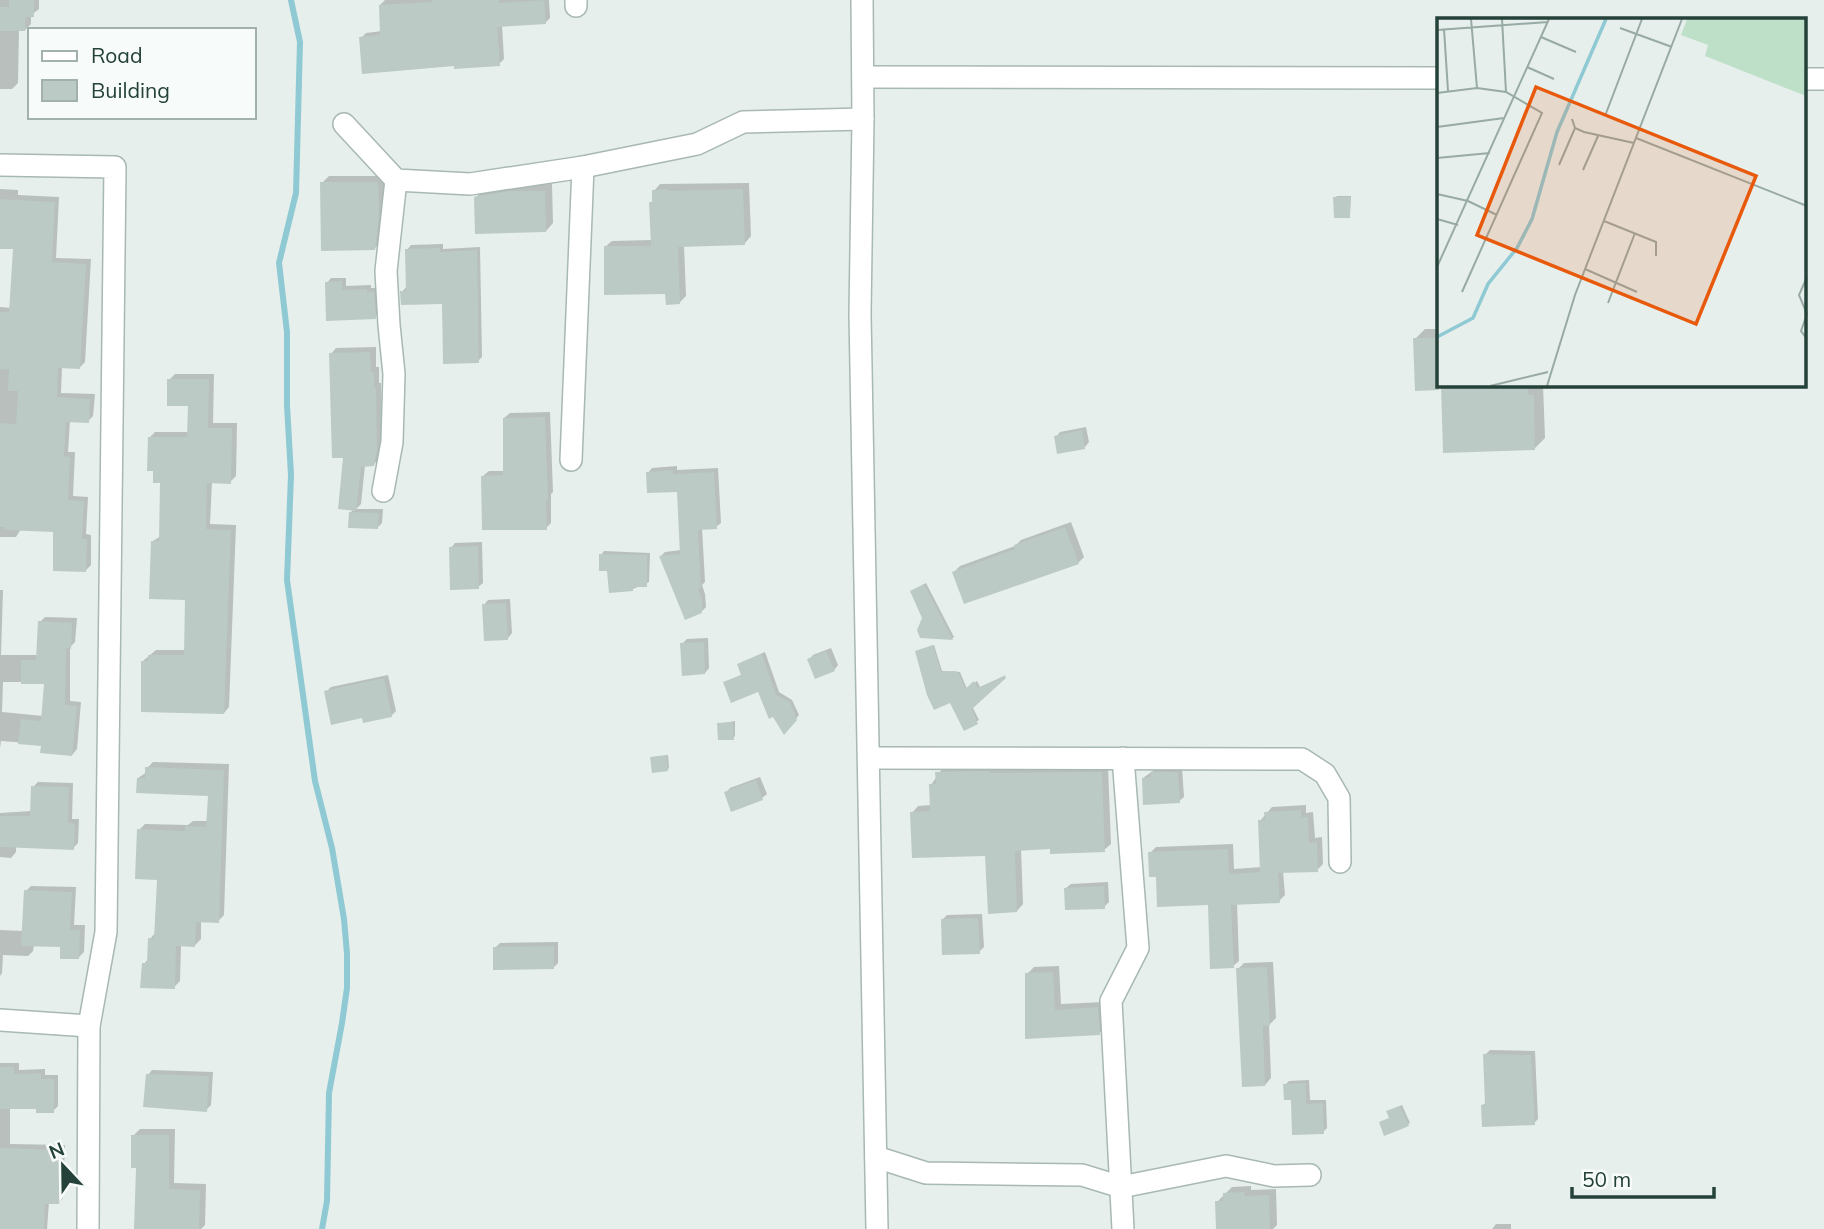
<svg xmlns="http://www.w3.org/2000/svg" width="1824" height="1229" viewBox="0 0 1824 1229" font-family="Mulish,sans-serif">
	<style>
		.shadow { fill: #0003; fill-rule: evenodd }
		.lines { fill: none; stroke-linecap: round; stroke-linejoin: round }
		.stream { stroke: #8ec9d4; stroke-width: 6 }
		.building { fill: #bbcac4 }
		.minor-casing { stroke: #a8b8b2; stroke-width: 24 }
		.minor { stroke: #fff; stroke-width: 21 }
		.inset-river { fill: none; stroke: #8ec9d4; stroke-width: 3.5 }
		.inset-road { fill: none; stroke: #98aaa4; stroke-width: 2 }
		.view { fill: #e8590c; fill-opacity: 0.15; stroke: #e8590c; stroke-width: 3.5 }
		.inset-edge { fill: none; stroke: #24423a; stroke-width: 3.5 }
	</style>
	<rect width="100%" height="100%" fill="#e6efeb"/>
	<g class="shadow">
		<path d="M0 0H39V9L31 15V24L25 30 19 29 18 83 12 89H0Z"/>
		<path d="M385 0H549L550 18 545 23 502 25 504 59 499 64 361 38 366 33 382 31 380 5Z"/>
		<path d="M329 176H385L386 205 382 241 374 249 322 183Z"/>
		<path d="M749 183 751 236 745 243 684 245 686 296 679 303 605 247 612 241 652 240 654 191 660 184Z"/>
		<path d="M552 184 553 223 546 231 476 197 484 190 518 185Z"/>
		<path d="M0 189 18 190V195L59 197 56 258 91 259 85 362 79 368 62 367 61 393 95 394 93 416 88 421 70 420 68 452H75L73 496 88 497 86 534 91 535V565L86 570 55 531 21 529 16 537H0V307L11 308 15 248 0 247Z"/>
		<path d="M1337 196H1351L1350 216 1335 198Z"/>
		<path d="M443 244V249L480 247 482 357 478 361 444 302 402 292 407 286V250L411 245Z"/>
		<path d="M331 278H346V286L371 285V288H378L379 312 375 317 327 283Z"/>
		<path d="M1425 329H1439V385H1543L1545 438 1535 448 1443 388 1417 389 1415 339Z"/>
		<path d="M376 347V367H379V383H381L382 428 379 459 373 465H365L361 504 356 509H383L382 523 377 528 350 513 354 509 331 354 336 348Z"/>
		<path d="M175 374H214L213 423H237L236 476 230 482H212L210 524 236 525 229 707 224 713 143 661 156 650H186L187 598 153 541 161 536 162 481 149 438 155 432H189L190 404 169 380Z"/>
		<path d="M550 412 553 492 551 494V523L546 528 483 476 489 471H505L504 418 510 413Z"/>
		<path d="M1086 427 1089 442 1085 447 1056 437 1060 432Z"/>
		<path d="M677 466V470L718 468 721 523 716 527 702 528 705 582 702 585 705 594 706 607 701 612 661 556 665 552 681 550 678 490 648 473 652 468Z"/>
		<path d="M1071 522 1084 557 1078 563 954 572 960 566 1015 546 1021 540Z"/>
		<path d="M482 542 483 583 478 587 451 548 455 543Z"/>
		<path d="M604 551 650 553 649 582 633 589 608 570 601 555Z"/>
		<path d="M926 583 954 637 953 638 921 636 924 618 914 590Z"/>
		<path d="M0 590H3L1 655H38L40 622 45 617 77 618 75 642 70 647V701L81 702 77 749 72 755 43 744 1 741 0 748ZM3 682H46L43 716 2 712Z"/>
		<path d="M510 599 512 633 508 638 484 605 488 600Z"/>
		<path d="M708 638 709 668 705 673 682 644 687 639Z"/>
		<path d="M934 645 942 671 960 672 967 689 977 681 980 687 1006 675 972 706 979 720 965 729 951 700 917 651Z"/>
		<path d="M831 648 838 665 834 670 809 660 813 655Z"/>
		<path d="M765 652 779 692 792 700 799 715 784 733 759 690 725 683 743 674 739 665 742 662Z"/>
		<path d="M388 675 396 711 391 716H364L326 692 331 687Z"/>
		<path d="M735 721V736L733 738 719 724Z"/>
		<path d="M668 755 669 768 667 770 652 758Z"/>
		<path d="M153 762 229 764 224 915 218 921H201V939L195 945H181L180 981 174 987 144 964 149 958 150 939 156 932 159 878 139 830 145 824 188 825 193 821H208L209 794 138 778 147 772V768Z"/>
		<path d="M944 766H1108L1111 844 1104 850 1051 847 1021 849 1023 904 1017 911 987 854 912 813 918 806 931 805V785Z"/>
		<path d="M1157 768H1182L1184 797 1179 801 1143 778Z"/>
		<path d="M760 777 767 794 762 798 726 793 730 788Z"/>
		<path d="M38 782 73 783 72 819H79L78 843 73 848 16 846V852L11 858 0 857V813L32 811 33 787Z"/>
		<path d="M1306 805V813L1313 812 1315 838 1322 837 1323 864 1317 870 1283 871 1285 895 1279 901 1237 903 1239 961 1233 966 1209 903 1157 875 1150 853 1156 847 1233 844 1234 869 1262 867 1260 821 1272 807Z"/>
		<path d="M1108 882 1109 902 1104 907 1066 888 1071 884Z"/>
		<path d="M31 886 76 887 74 925H85L84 952 78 958 62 946 34 945 33 951 28 956 3 955 2 973 0 976V930L23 931 26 891Z"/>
		<path d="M982 914 984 947 979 952 942 920 947 915Z"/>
		<path d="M558 942V963L554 967 495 948 500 943Z"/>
		<path d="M1273 962 1276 1018 1269 1025 1271 1078 1265 1085 1238 969 1244 963Z"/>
		<path d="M1059 966 1061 1004 1104 1002 1106 1027 1099 1033 1026 1037 1027 974 1034 967Z"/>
		<path d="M1490 1050 1535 1051 1538 1119 1534 1123 1483 1105 1487 1102 1485 1055Z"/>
		<path d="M0 1063H19V1070L45 1069V1075H58V1106L53 1111 38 1107H10V1144L65 1145 63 1198 59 1203 49 1202 47 1229H0Z"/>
		<path d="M152 1070 213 1072 211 1105 206 1110 148 1075Z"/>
		<path d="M1309 1080 1310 1100H1326L1327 1128 1323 1132 1292 1098 1285 1085 1289 1081Z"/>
		<path d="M1402 1105 1410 1123 1408 1124 1391 1117 1390 1110Z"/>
		<path d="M140 1129H175L174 1183 206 1184 205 1225 201 1229H136L138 1166 133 1136Z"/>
		<path d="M1251 1186V1190L1276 1189 1277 1225 1273 1229H1217V1202L1232 1187Z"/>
		<path d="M1496 1224H1511V1229H1492Z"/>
	</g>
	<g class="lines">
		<path class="stream" d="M291 0 300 42 296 193 279 263 287 332V405L291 475 287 580 315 781 332 848 344 919 347 954V988L342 1023 329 1093 327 1201 322 1229"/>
	</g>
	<g class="building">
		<path d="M9 0H34V17H25V31H0V7H9Z"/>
		<path d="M432 0H499V3L544 0 546 24 497 27 500 66 454 69V66L362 74 359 37 380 35 379 5 432 2Z"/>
		<path d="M320 182H378L379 214 375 250 321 251Z"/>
		<path d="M668 189V191L743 189 745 245 678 247 680 304 666 305 665 294 604 295V246H651L649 202H652V190Z"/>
		<path d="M509 191H545L546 232 475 234 474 197Z"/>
		<path d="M1333 197H1350V218H1334Z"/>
		<path d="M0 199 55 202 52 262 86 264 80 369 58 368 57 397 90 399 89 423 66 422 64 456 70 457 68 500 84 501 82 539H87L86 572 53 571V532L5 530 4 527H0V423L16 424 18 391H8L9 370 0 369V312H9L13 249H0Z"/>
		<path d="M440 248V252L477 250 479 363 443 364 442 304 401 305 400 291H406L405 249Z"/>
		<path d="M342 281V290L367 289V292H374L376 319 326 321 325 282Z"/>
		<path d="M1413 338H1439V390L1415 391Z"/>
		<path d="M370 352 371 372H374V388H376L377 449 374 466 361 467 356 511 338 509 343 458H332L329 353Z"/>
		<path d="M167 379H209L208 428H232L231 484 207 483 206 529 231 530 224 714 141 712V661H148V655H184L185 600 149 599 151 541H159L160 483H153V471H147L148 437H187L188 406H167Z"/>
		<path d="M1441 385H1528V395H1534L1535 450 1443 453Z"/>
		<path d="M545 417 548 500H546L547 530H482L481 476 503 475V418Z"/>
		<path d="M1082 430 1085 449 1057 454 1054 436Z"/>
		<path d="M673 470V474L714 472 717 529 698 530 701 588 698 589 702 599V613L685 620 659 556 680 554 677 492 647 493 646 472Z"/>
		<path d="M349 512 379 513 378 529 348 528Z"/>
		<path d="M1065 527 1079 564 964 604 952 572 1015 549 1014 545Z"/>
		<path d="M478 546 479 589 450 590 449 547Z"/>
		<path d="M599 554 647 555V587H633V591L609 593 607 571H599Z"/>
		<path d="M924 584 932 599 953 640 920 638 917 630 922 618 910 591Z"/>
		<path d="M506 603 508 640 484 641 482 604Z"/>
		<path d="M38 621 72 623 71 649 66 648 65 705 77 706 72 756 40 753 41 746 18 744 21 719 41 721 44 684H21V660H36Z"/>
		<path d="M704 642 705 674 682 676 680 643Z"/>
		<path d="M933 645 941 672 955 671 959 673 965 689 974 681 978 688 1005 676 1006 678 972 709 978 724 964 731 950 703 934 710 927 695 915 651Z"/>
		<path d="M826 651 835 671 815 679 807 659Z"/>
		<path d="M762 654 776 695 790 702 797 720 784 735 773 717 769 719 758 692 731 703 723 682 741 675 737 664Z"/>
		<path d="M384 678 392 717 363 723 362 718 331 725 324 691Z"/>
		<path d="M733 722 734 740H718L717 723Z"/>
		<path d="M666 755 668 771 652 773 650 757Z"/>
		<path d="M145 767 224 770 219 923 196 922 195 947 176 946 175 989 140 988 142 963H147L148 938 154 939 157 880 135 879 137 829 185 831V826L206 827 208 796 136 793 137 778H145Z"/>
		<path d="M989 771V773L1102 772 1105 852 1050 854V849L1015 851 1017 912 988 914 985 856 912 858 910 812 930 811 929 784H936L935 772Z"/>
		<path d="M1150 772H1178L1180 803 1143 805 1142 778 1151 777Z"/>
		<path d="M756 780 763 800 731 812 724 792Z"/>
		<path d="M31 786 69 787 68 823 75 824 74 850 0 847V816H30Z"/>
		<path d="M1301 810V818L1308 817 1309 843 1317 842 1318 872 1278 873 1280 903 1231 905 1234 968 1210 969 1208 905 1157 907 1156 877H1149L1148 852 1228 849 1229 874 1260 872 1258 820H1265L1264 812Z"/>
		<path d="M1104 886 1105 909 1065 910 1064 888Z"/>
		<path d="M24 890 72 892 70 930H80L79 959H60V947L21 946Z"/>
		<path d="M978 918 980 954 942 955 941 919Z"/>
		<path d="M554 946V969L493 970V947Z"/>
		<path d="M1267 967 1270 1026H1263L1265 1086 1242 1087 1236 968Z"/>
		<path d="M1053 972 1055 1010 1098 1007 1100 1035 1025 1039V973Z"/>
		<path d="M1483 1054 1531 1055 1535 1125 1482 1127 1481 1105 1485 1104Z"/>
		<path d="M0 1067H14V1074L41 1073V1079H54V1113H36V1109H0Z"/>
		<path d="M146 1074 209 1076 207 1112 143 1107Z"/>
		<path d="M1306 1083V1104L1323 1103 1324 1134 1292 1135 1291 1100H1284L1283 1084Z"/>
		<path d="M1400 1106 1409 1126 1384 1136 1379 1122 1389 1118 1386 1111Z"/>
		<path d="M131 1135H169V1189L200 1190 199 1229H134L136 1168H131Z"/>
		<path d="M0 1148 61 1150 59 1204H45L44 1229H0Z"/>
		<path d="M1244 1192 1245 1196 1269 1195 1270 1229H1216L1215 1201H1223V1193Z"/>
	</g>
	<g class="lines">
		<g class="minor-casing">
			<g id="minor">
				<path d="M576 0V6"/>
				<path d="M862 0 863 119 860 314 877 1229"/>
				<path d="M863 77 1439 78"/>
				<path d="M1805 79H1824"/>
				<path d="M344 124 396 180 470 184 583 167 697 144 743 122 863 119"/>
				<path d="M0 165 115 167 106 932 89 1026 88 1229"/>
				<path d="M571 460 583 167"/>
				<path d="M383 491 392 442 394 374 389 325 386 271 396 180"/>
				<path d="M869 758 1302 759 1325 774 1339 798 1340 862"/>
				<path d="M1123 758 1138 948 1111 1001 1123 1229"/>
				<path d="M0 1020 89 1026"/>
				<path d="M876 1157 926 1173 1082 1175 1121 1187 1226 1166 1274 1176 1310 1175"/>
			</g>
		</g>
		<use href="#minor" class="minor"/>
	</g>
	<g transform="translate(1437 18)">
		<rect width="369" height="369" fill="#e6efeb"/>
		<path d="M250 1H369V78L268 38 271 27 244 17Z" fill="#bfe0c8"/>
		<path class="inset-river" d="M0 319 36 300 51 266 80 230 95 201 120 114 169 1"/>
		<path class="inset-road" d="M34 1 40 70M65 1 69 74M183 10 235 29M7 11 11 73M0 12 111 4M104 19 139 34M90 49 117 61M0 75 40 70 69 74 105 95 25 274M168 98 205 1M135 101 138 110 147 114 197 125M0 109 67 100M199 120 370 188M0 140 53 135M122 147 138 110M146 152 161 118M0 176 31 183 60 197M0 201 21 207M167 203 219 224V238M0 249 112 1M148 251 200 274M370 259 362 277 370 296M171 285 198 215M370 296 364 313 370 321M53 368 111 354M110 368 138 277 245 1"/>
		<path class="view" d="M99 69 319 158 259 306 40 217Z"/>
		<rect width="369" height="369" class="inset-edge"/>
	</g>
	<rect x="28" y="28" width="228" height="91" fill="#f7fbf9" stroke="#a3b1ad" stroke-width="2"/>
	<rect x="42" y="51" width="35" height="10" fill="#ffffff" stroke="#a3b1ad" stroke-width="2"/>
	<text x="91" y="63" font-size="21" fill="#24423a">Road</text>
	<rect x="42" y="80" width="35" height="21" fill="#bbcac4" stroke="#a3b1ad" stroke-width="2"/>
	<text x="91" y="98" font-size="21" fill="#24423a">Building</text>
	<g transform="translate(63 1166) rotate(338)" stroke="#f7fbf9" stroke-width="5" paint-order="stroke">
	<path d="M0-5L12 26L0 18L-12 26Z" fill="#24423a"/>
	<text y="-10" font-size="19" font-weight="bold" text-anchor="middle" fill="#24423a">N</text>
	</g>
	<path d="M1572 1187v10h142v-10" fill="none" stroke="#24423a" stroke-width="3.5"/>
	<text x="1582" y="1187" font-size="21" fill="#24423a" stroke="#f7fbf9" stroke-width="5" paint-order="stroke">50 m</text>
</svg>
